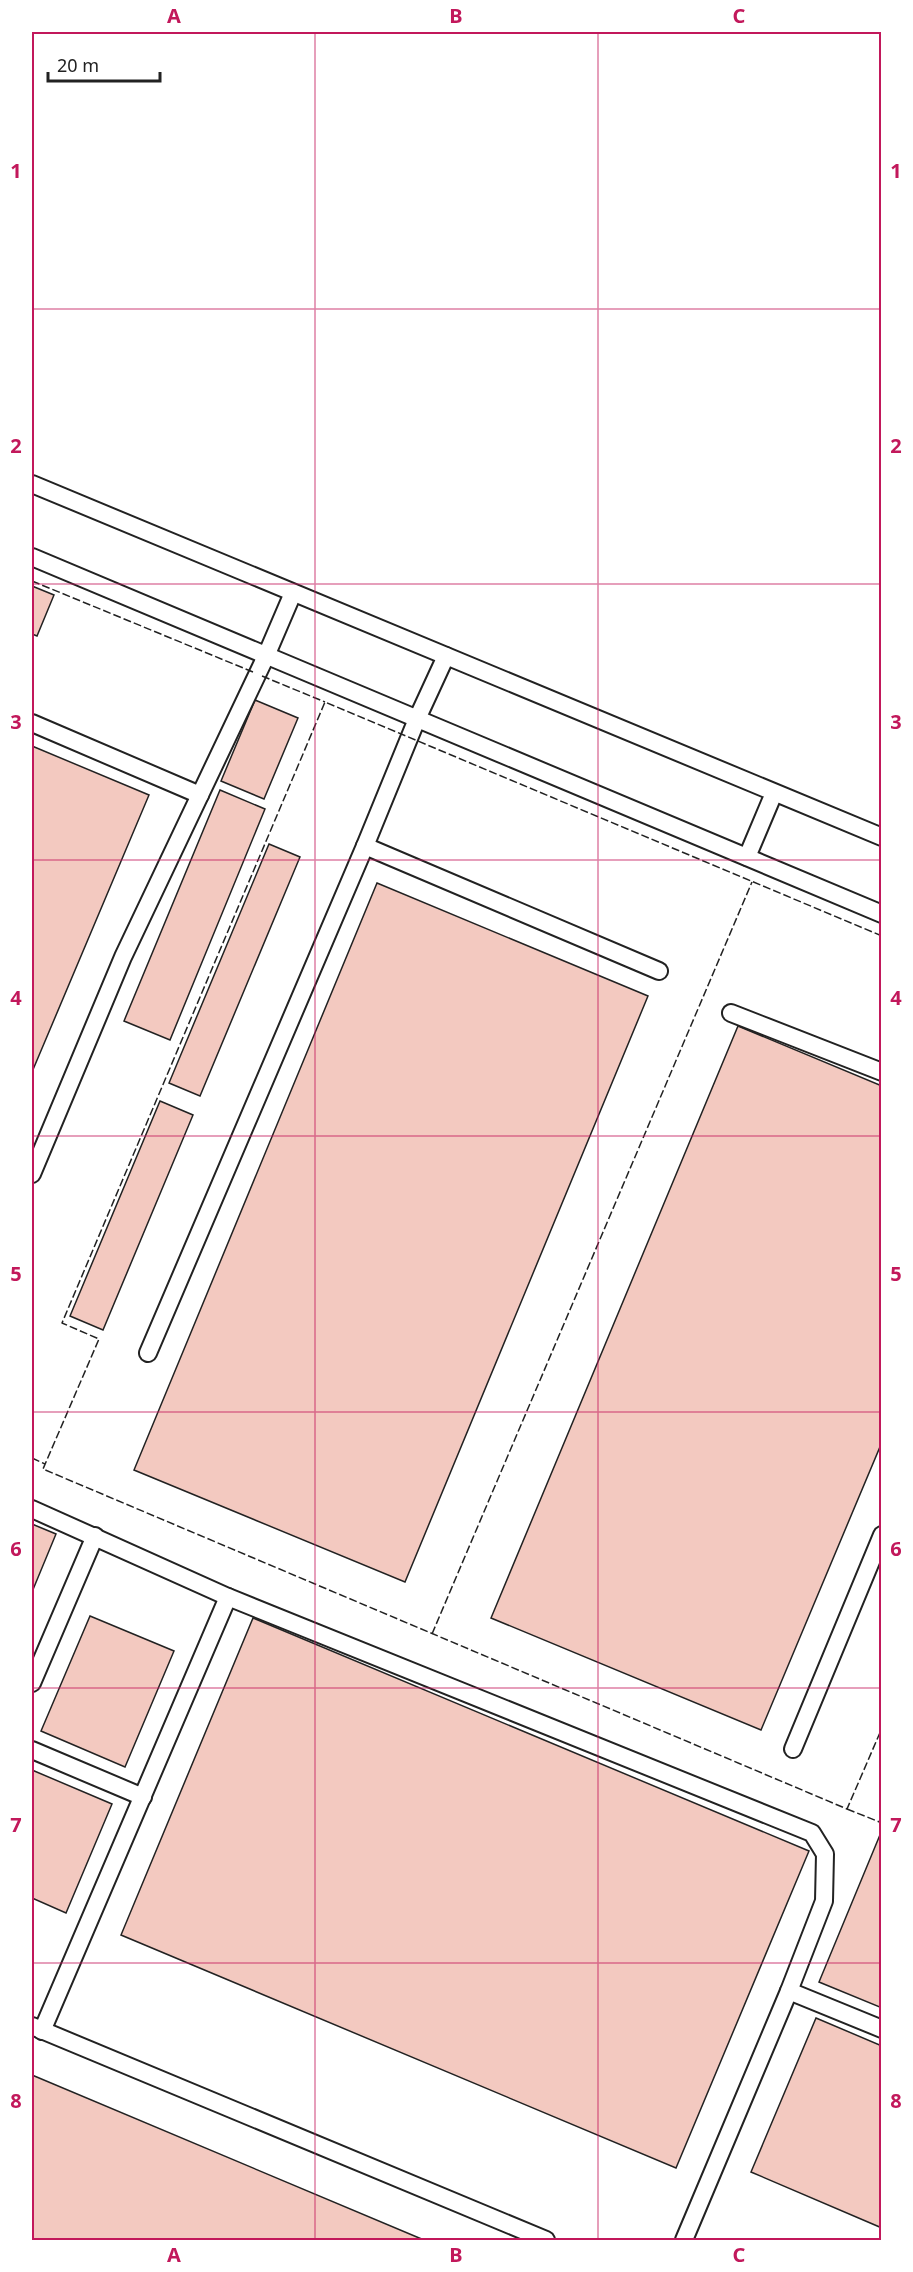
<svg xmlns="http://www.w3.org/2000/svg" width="913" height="2272" viewBox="0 0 913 2272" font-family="'Noto Sans',sans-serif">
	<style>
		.building { fill: #f3c9c0; stroke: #222; stroke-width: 1.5 }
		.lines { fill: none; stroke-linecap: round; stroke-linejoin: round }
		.lane-casing { stroke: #222; stroke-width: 20 }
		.lane { stroke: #fff; stroke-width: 16 }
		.fence { stroke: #222; stroke-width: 1.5; stroke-dasharray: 8 3; stroke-linecap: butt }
		.grid { fill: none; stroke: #c2185b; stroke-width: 1.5; stroke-opacity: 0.55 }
		.neatline { fill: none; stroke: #c2185b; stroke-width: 2 }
		.grid-label { font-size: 20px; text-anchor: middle; font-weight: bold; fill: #c2185b }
	</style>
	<rect width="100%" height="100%" fill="#fff"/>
	<g class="building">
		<path d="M32 586 54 595 37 636 32 634Z"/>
		<path d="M255 700 298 718 264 799 221 781Z"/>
		<path d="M32 746 149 795 32 1072Z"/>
		<path d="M220 790 265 809 170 1040 124 1021Z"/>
		<path d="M269 844 300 857 200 1096 169 1083Z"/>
		<path d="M377 883 648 996 405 1582 134 1470Z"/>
		<path d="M738 1026 882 1086V1442L761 1730 491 1618Z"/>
		<path d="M160 1101 193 1115 103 1330 70 1316Z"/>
		<path d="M32 1524 56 1534 32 1592Z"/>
		<path d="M90 1616 174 1651 125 1767 41 1731Z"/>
		<path d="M253 1618 809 1851 676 2168 121 1935Z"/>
		<path d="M32 1770 112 1804 66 1913 32 1898Z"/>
		<path d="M882 1830V2008L819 1982Z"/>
		<path d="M816 2018 882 2046V2228L751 2172Z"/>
		<path d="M32 2075 424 2240H32Z"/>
	</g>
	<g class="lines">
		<g class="lane-casing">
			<g id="lane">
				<path d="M32 484 882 837"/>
				<path d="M32 557 882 914"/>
				<path d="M32 723 200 795"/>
				<path d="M365 846 659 971"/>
				<path d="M747 857 774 793"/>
				<path d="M731 1013 882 1072"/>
				<path d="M32 1174 123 957 266 656 293 593"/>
				<path d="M148 1353 365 846 417 719 446 656"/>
				<path d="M32 1509 228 1597 812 1833 825 1854 824 1901 789 1991 684 2240"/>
				<path d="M32 1683 95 1536"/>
				<path d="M793 1749 882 1535"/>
				<path d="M32 1750 143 1797"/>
				<path d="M789 1991 882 2029"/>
				<path d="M32 2026 546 2240"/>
				<path d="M42 2031 228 1597"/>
			</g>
		</g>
		<use href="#lane" class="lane"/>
		<g class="fence">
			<path d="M32 581 253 672"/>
			<path d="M262 676 325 702"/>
			<path d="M882 936 325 702 62 1323 99 1339 43 1469 847 1809 882 1728"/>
			<path d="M32 1458 45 1464"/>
			<path d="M432 1634 752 882"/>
			<path d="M847 1809 882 1823"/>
		</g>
	</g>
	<path class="grid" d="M315 32V2240M598 32V2240M32 309H882M32 584H882M32 860H882M32 1136H882M32 1412H882M32 1688H882M32 1963H882"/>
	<rect width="913" height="2272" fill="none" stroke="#ffffff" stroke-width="66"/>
	<path d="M48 72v9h112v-9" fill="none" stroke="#222222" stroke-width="3"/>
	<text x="57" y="72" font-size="18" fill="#222222" stroke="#ffffff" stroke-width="4.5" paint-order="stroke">20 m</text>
	<rect x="33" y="33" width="847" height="2206" class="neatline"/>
	<g class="grid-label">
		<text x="174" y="23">A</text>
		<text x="456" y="23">B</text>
		<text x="739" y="23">C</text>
		<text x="16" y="178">1</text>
		<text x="896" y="178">1</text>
		<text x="16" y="453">2</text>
		<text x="896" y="453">2</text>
		<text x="16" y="729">3</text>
		<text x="896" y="729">3</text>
		<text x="16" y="1005">4</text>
		<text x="896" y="1005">4</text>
		<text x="16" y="1281">5</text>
		<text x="896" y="1281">5</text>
		<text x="16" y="1556">6</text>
		<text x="896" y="1556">6</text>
		<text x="16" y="1832">7</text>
		<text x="896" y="1832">7</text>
		<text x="16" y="2108">8</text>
		<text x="896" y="2108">8</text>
		<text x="174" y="2262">A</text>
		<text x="456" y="2262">B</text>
		<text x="739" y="2262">C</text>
	</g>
</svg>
